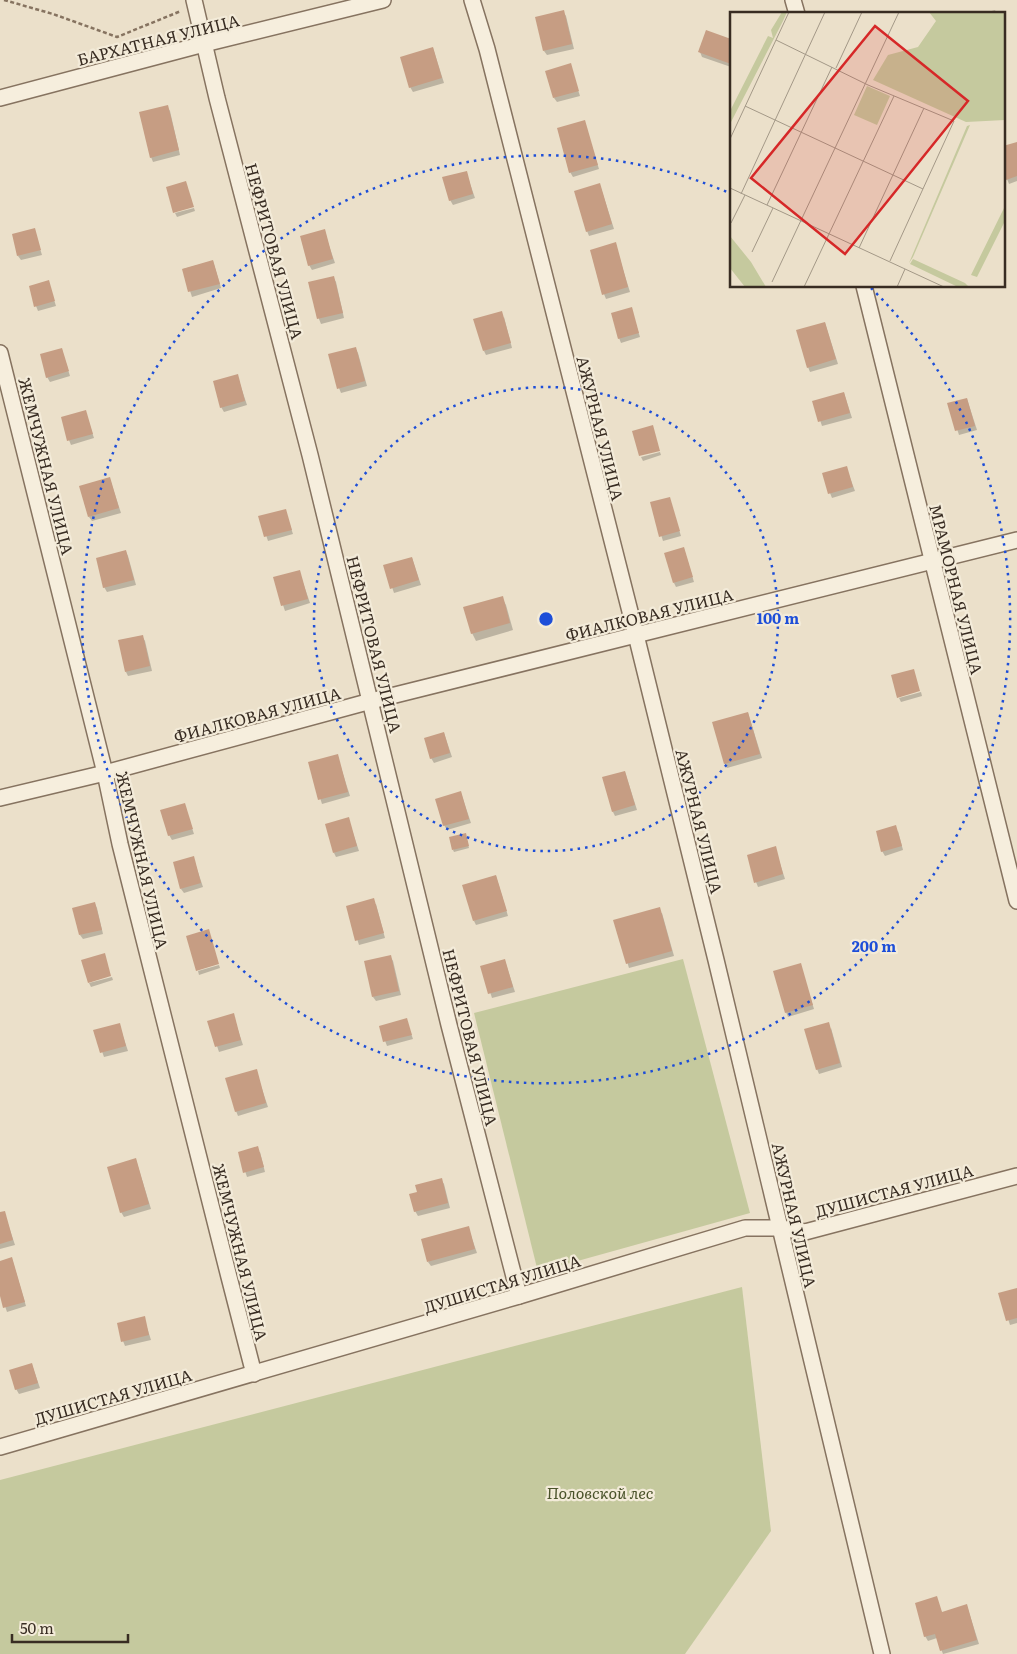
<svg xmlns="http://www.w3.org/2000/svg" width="1017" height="1654" viewBox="0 0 1017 1654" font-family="Literata,serif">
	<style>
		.green { fill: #c5c99e }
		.shadow { fill: #0003 }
		.building { fill: #c69d83 }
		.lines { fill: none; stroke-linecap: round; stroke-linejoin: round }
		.minor-casing { stroke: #867360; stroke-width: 18 }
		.path { stroke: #867360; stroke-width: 2.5; stroke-dasharray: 4 2.5; stroke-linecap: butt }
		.minor { stroke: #f6eedd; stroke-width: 15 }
		.ring { fill: none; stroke: #1d4ed8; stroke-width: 2.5; stroke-dasharray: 2.5 5 }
		.labels { text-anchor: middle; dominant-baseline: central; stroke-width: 4.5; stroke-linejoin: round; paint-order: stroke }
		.street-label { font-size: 16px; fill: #382c22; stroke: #f3ebd9 }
		.park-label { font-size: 16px; font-style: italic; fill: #4a532a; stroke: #f3ebd9 }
		.inset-road { fill: none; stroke: #a39887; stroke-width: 1 }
		.view { fill: #d62828; fill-opacity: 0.15; stroke: #d62828; stroke-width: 2.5 }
		.inset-edge { fill: none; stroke: #382c22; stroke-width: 2.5 }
		.centre { fill: #1d4ed8; stroke: #f3ebd9; stroke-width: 2.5 }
		.ring-label { font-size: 15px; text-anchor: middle; font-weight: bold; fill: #1d4ed8; stroke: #f3ebd9; stroke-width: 4.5; stroke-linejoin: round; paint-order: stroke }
	</style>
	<rect width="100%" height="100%" fill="#ebe0ca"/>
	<g class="green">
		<path d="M683 959 750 1213 538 1272 474 1013Z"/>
		<path d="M742 1287 771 1531 685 1654H0V1480Z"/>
	</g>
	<g class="shadow">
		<path d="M995 10 997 14H981Z"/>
		<path d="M563 12 566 16 574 49 547 55 544 51Z"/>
		<path d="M731 40V67L702 57 700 52Z"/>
		<path d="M433 48 444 83 413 92 410 87Z"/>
		<path d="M570 65 580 96 557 102 554 98Z"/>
		<path d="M167 107 170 111 180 155 153 162 151 157Z"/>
		<path d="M584 122 599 169 573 177 570 172Z"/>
		<path d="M1017 143V181L1009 184 1007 179Z"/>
		<path d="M466 172 475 198 453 205 450 200Z"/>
		<path d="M600 185 614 229 589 236 587 231Z"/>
		<path d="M194 208 195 211 177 217 175 213Z"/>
		<path d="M34 230 42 255 21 260 18 256Z"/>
		<path d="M324 231 335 263 312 270 309 265Z"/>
		<path d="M615 244 630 292 606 299 604 294Z"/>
		<path d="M213 261 221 288 192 297 183 269Z"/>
		<path d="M333 277 336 282 344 318 321 324 319 319 310 283Z"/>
		<path d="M48 281 56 306 38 311 36 306Z"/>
		<path d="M631 309 640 337 621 343 619 338Z"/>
		<path d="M504 317 512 348 486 355 484 351Z"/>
		<path d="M825 323 838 364 810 372 808 367Z"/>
		<path d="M355 348 358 353 367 386 341 393 339 388Z"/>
		<path d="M62 350 70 376 50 382 47 377Z"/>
		<path d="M237 375 247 405 224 412 221 407Z"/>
		<path d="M844 393 852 418 822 426 814 402Z"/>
		<path d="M967 399 977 430 959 435 949 404Z"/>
		<path d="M85 411 94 438 71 445 69 440Z"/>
		<path d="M660 452 661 455 643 461 641 457Z"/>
		<path d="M846 467 855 491 832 498 830 493Z"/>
		<path d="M110 479 121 513 92 521 89 517Z"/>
		<path d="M669 498 681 536 663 541 651 503Z"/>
		<path d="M285 510 293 534 268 541 260 517Z"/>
		<path d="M684 549 694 582 676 587 674 583Z"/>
		<path d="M126 552 128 556 136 585 107 592 104 587Z"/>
		<path d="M412 558 421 585 394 593 385 566Z"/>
		<path d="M299 571 310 603 285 611 274 578Z"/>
		<path d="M502 598 506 605 513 630 476 641 472 633Z"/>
		<path d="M142 636 145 641 152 671 128 676 126 672Z"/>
		<path d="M921 692 922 696 901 702 899 698Z"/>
		<path d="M748 713 762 758 727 768 725 764 713 723Z"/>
		<path d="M444 733 452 757 434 763 431 758Z"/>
		<path d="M337 755 350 796 322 804 309 763Z"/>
		<path d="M625 772 637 810 615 816 613 812Z"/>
		<path d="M461 793 471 823 447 830 444 825Z"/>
		<path d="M184 804 194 834 172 840 169 835Z"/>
		<path d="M348 818 359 851 336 857 334 853Z"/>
		<path d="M898 831 903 850 885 856 882 851Z"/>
		<path d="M466 837 469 848 454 852 453 850Z"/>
		<path d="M775 848 785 879 758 887 756 882Z"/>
		<path d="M193 857 203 887 184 893 181 889Z"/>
		<path d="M496 876 508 916 476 925 474 921Z"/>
		<path d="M95 904 97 908 103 934 83 939 80 935Z"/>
		<path d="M376 904 385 938 359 945 347 907Z"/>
		<path d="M662 913 674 956 629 968 615 921Z"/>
		<path d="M390 956 393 961 401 995 376 1001 373 997Z"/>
		<path d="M505 961 515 992 492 998 482 967Z"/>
		<path d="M219 965 220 968 199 975 198 971Z"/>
		<path d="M800 965 814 1009 788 1017 786 1012Z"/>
		<path d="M112 977 113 980 91 987 89 983Z"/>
		<path d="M233 1015 243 1045 219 1052 209 1022Z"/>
		<path d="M406 1019 413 1039 387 1046 380 1027Z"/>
		<path d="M119 1024 128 1051 104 1057 95 1031Z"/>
		<path d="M831 1028 842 1067 819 1074 817 1069Z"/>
		<path d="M256 1071 268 1107 238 1116 236 1111Z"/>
		<path d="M260 1152 265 1172 247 1177 239 1153Z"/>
		<path d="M136 1160 151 1209 124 1217 121 1212Z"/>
		<path d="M441 1180 444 1184 450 1208 418 1216 415 1211Z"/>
		<path d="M4 1212 15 1245 0 1249V1214Z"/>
		<path d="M468 1227 477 1253 431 1266 428 1262Z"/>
		<path d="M12 1259 26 1306 7 1312 0 1291V1262Z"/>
		<path d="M1017 1289V1323L1010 1325 1000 1294Z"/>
		<path d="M144 1318 151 1340 125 1346 123 1341Z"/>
		<path d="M32 1365 40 1388 19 1394 16 1389Z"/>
		<path d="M936 1598 942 1613 967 1606 979 1644 943 1654 937 1638 928 1641 925 1636Z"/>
	</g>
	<g class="building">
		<path d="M564 10 572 44 543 51 535 17Z"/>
		<path d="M706 30 731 39V64L698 52Z"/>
		<path d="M433 47 442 78 409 88 400 57Z"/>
		<path d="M571 63 579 91 553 98 545 71Z"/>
		<path d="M168 105 179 150 150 158 139 112Z"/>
		<path d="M585 120 598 165 569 173 557 128Z"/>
		<path d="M1017 142V176L1006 180 1003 171V146Z"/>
		<path d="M467 171 473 194 449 201 442 177Z"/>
		<path d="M186 181 194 207 173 213 166 187Z"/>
		<path d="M600 183 612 224 586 232 574 191Z"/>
		<path d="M35 228 41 250 17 256 12 234Z"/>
		<path d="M325 229 333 259 308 266 300 236Z"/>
		<path d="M616 242 628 287 602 295 590 250Z"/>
		<path d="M213 260 220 284 188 292 182 269Z"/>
		<path d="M334 276 343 313 317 319 308 282Z"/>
		<path d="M49 280 55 301 34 307 29 286Z"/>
		<path d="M632 307 639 333 618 339 611 313Z"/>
		<path d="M502 311 511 343 483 351 473 319Z"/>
		<path d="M825 322 836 359 807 368 796 330Z"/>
		<path d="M356 347 365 381 337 389 328 354Z"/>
		<path d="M62 348 69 371 46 378 40 354Z"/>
		<path d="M238 374 245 401 220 408 213 381Z"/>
		<path d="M844 392 850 413 818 422 812 401Z"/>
		<path d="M967 398 975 426 955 431 947 403Z"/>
		<path d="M86 410 93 434 67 441 61 417Z"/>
		<path d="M653 425 660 451 639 456 632 431Z"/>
		<path d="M847 466 853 487 828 494 822 473Z"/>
		<path d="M110 477 119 508 88 517 79 486Z"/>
		<path d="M670 497 680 531 659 537 650 502Z"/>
		<path d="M286 509 292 530 264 537 258 516Z"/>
		<path d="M684 547 693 577 673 583 664 553Z"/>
		<path d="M126 550 134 580 103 588 96 558Z"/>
		<path d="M412 557 419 580 390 589 383 565Z"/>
		<path d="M300 570 308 599 281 606 273 577Z"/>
		<path d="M503 596 510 623 471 634 463 607Z"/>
		<path d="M143 635 150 666 125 672 118 640Z"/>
		<path d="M914 669 920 691 897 698 891 675Z"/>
		<path d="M748 712 760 754 724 764 712 722Z"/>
		<path d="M444 732 450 753 430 759 424 738Z"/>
		<path d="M338 754 348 792 318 800 308 762Z"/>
		<path d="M625 771 635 805 612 812 602 777Z"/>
		<path d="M461 791 469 819 443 826 435 799Z"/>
		<path d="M185 803 193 829 168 836 160 810Z"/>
		<path d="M349 817 357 846 333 853 325 824Z"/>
		<path d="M896 825 902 846 881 852 876 831Z"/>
		<path d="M466 833 469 846 452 850 449 837Z"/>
		<path d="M776 846 783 874 754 883 747 855Z"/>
		<path d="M194 856 201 883 180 889 173 862Z"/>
		<path d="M496 875 507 911 473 921 462 885Z"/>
		<path d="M374 898 384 933 355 941 346 906Z"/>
		<path d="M95 902 102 930 79 935 72 908Z"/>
		<path d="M660 907 672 951 626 964 613 920Z"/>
		<path d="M209 929 219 964 196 971 186 936Z"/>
		<path d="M105 953 111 976 88 983 81 960Z"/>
		<path d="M391 955 399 991 372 997 364 961Z"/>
		<path d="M505 959 513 987 488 994 480 966Z"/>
		<path d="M801 963 813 1005 785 1013 773 971Z"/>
		<path d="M234 1013 241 1040 215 1047 207 1021Z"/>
		<path d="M407 1018 412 1035 383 1042 379 1026Z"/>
		<path d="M829 1022 840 1063 816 1070 804 1029Z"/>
		<path d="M120 1023 126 1046 100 1053 93 1030Z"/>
		<path d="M257 1069 266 1103 235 1112 225 1078Z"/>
		<path d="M258 1146 264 1167 243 1173 238 1152Z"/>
		<path d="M136 1158 149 1204 120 1213 107 1167Z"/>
		<path d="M442 1178 448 1203 414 1212 409 1194 417 1192 415 1185Z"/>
		<path d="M5 1211 13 1240 0 1244V1212Z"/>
		<path d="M469 1226 475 1249 427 1262 421 1239Z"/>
		<path d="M12 1257 25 1302 3 1308 0 1296V1261Z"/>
		<path d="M1017 1288V1318L1006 1321 998 1293Z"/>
		<path d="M145 1316 149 1335 121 1342 117 1323Z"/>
		<path d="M32 1363 38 1383 15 1390 9 1370Z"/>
		<path d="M937 1596 942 1612 967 1604 977 1640 940 1651 935 1634 924 1637 915 1603Z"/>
	</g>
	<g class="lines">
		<g class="minor-casing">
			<g id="minor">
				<path d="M194 0 217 98 310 455 449 1025 519 1296"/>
				<path d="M472 0 487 49 636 635 716 960 882 1654"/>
				<path d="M793 0 797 14"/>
				<path d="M0 98 204 44 383 0"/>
				<path d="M864 286 1017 901"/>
				<path d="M0 353 105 773 120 844 229 1277 254 1374"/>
				<path d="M0 798 105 773 371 701 1017 540"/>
				<path d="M0 1447 519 1296 745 1228H780L805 1232 1017 1176"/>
			</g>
		</g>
		<path class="path" d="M4 0 53 14 117 37 181 11"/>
		<use href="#minor" class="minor"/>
	</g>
	<g class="ring">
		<circle cx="546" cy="619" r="232"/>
		<path d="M871 288A464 464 0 1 1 727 192"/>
	</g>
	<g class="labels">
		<g class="street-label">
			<text transform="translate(158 39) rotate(-14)">БАРХАТНАЯ УЛИЦА</text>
			<text transform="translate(275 251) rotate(75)">НЕФРИТОВАЯ УЛИЦА</text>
			<text transform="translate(601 428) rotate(76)">АЖУРНАЯ УЛИЦА</text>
			<text transform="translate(47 466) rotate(76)">ЖЕМЧУЖНАЯ УЛИЦА</text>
			<text transform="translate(957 589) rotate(76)">МРАМОРНАЯ УЛИЦА</text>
			<text transform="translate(649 614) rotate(-14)">ФИАЛКОВАЯ УЛИЦА</text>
			<text transform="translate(375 644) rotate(76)">НЕФРИТОВАЯ УЛИЦА</text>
			<text transform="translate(257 714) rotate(-15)">ФИАЛКОВАЯ УЛИЦА</text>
			<text transform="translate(700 821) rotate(76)">АЖУРНАЯ УЛИЦА</text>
			<text transform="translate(143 860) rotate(77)">ЖЕМЧУЖНАЯ УЛИЦА</text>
			<text transform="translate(471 1037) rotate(76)">НЕФРИТОВАЯ УЛИЦА</text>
			<text transform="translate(894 1190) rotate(-15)">ДУШИСТАЯ УЛИЦА</text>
			<text transform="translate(795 1215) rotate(77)">АЖУРНАЯ УЛИЦА</text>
			<text transform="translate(241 1252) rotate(76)">ЖЕМЧУЖНАЯ УЛИЦА</text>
			<text transform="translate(502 1283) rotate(-17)">ДУШИСТАЯ УЛИЦА</text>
			<text transform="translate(113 1396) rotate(-16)">ДУШИСТАЯ УЛИЦА</text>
		</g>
		<g class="park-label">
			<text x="600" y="1492">Половской лес</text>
		</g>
	</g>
	<g transform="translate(730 12)">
		<rect width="275" height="275" fill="#ebe0ca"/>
		<path d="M52 0H57L53 9 0 112V99L38 24 43 26 41 18ZM199 0H275V108L236 110 143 68 158 43 188 35 206 9ZM137 74 160 84 147 113 124 103ZM240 113 183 245 179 251 237 114ZM275 194V209L247 265 241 263ZM0 224 21 250 36 275H15L0 256ZM183 247 235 271 239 275H228L180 252Z" fill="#c5c99e"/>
		<path class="inset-road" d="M46 28 138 73 224 109 160 249M106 56 132 0M15 94 193 177M0 127 59 0M0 176 214 275M11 182 95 0M37 193 102 55M1 211 15 183M129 236 194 96M22 240 43 196M42 270 169 0M74 275 164 84M167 275 175 257"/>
		<path class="view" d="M145 14 238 89 115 242 21 166Z"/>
		<rect width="275" height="275" class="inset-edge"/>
	</g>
	<circle cx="546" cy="619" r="8" class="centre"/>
	<g class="ring-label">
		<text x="778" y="624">100 m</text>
		<text x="874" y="952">200 m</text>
	</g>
	<path d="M12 1634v8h116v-8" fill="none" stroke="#382c22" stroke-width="2.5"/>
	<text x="20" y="1634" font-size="15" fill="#382c22" stroke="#f3ebd9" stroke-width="4" paint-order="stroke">50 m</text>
</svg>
